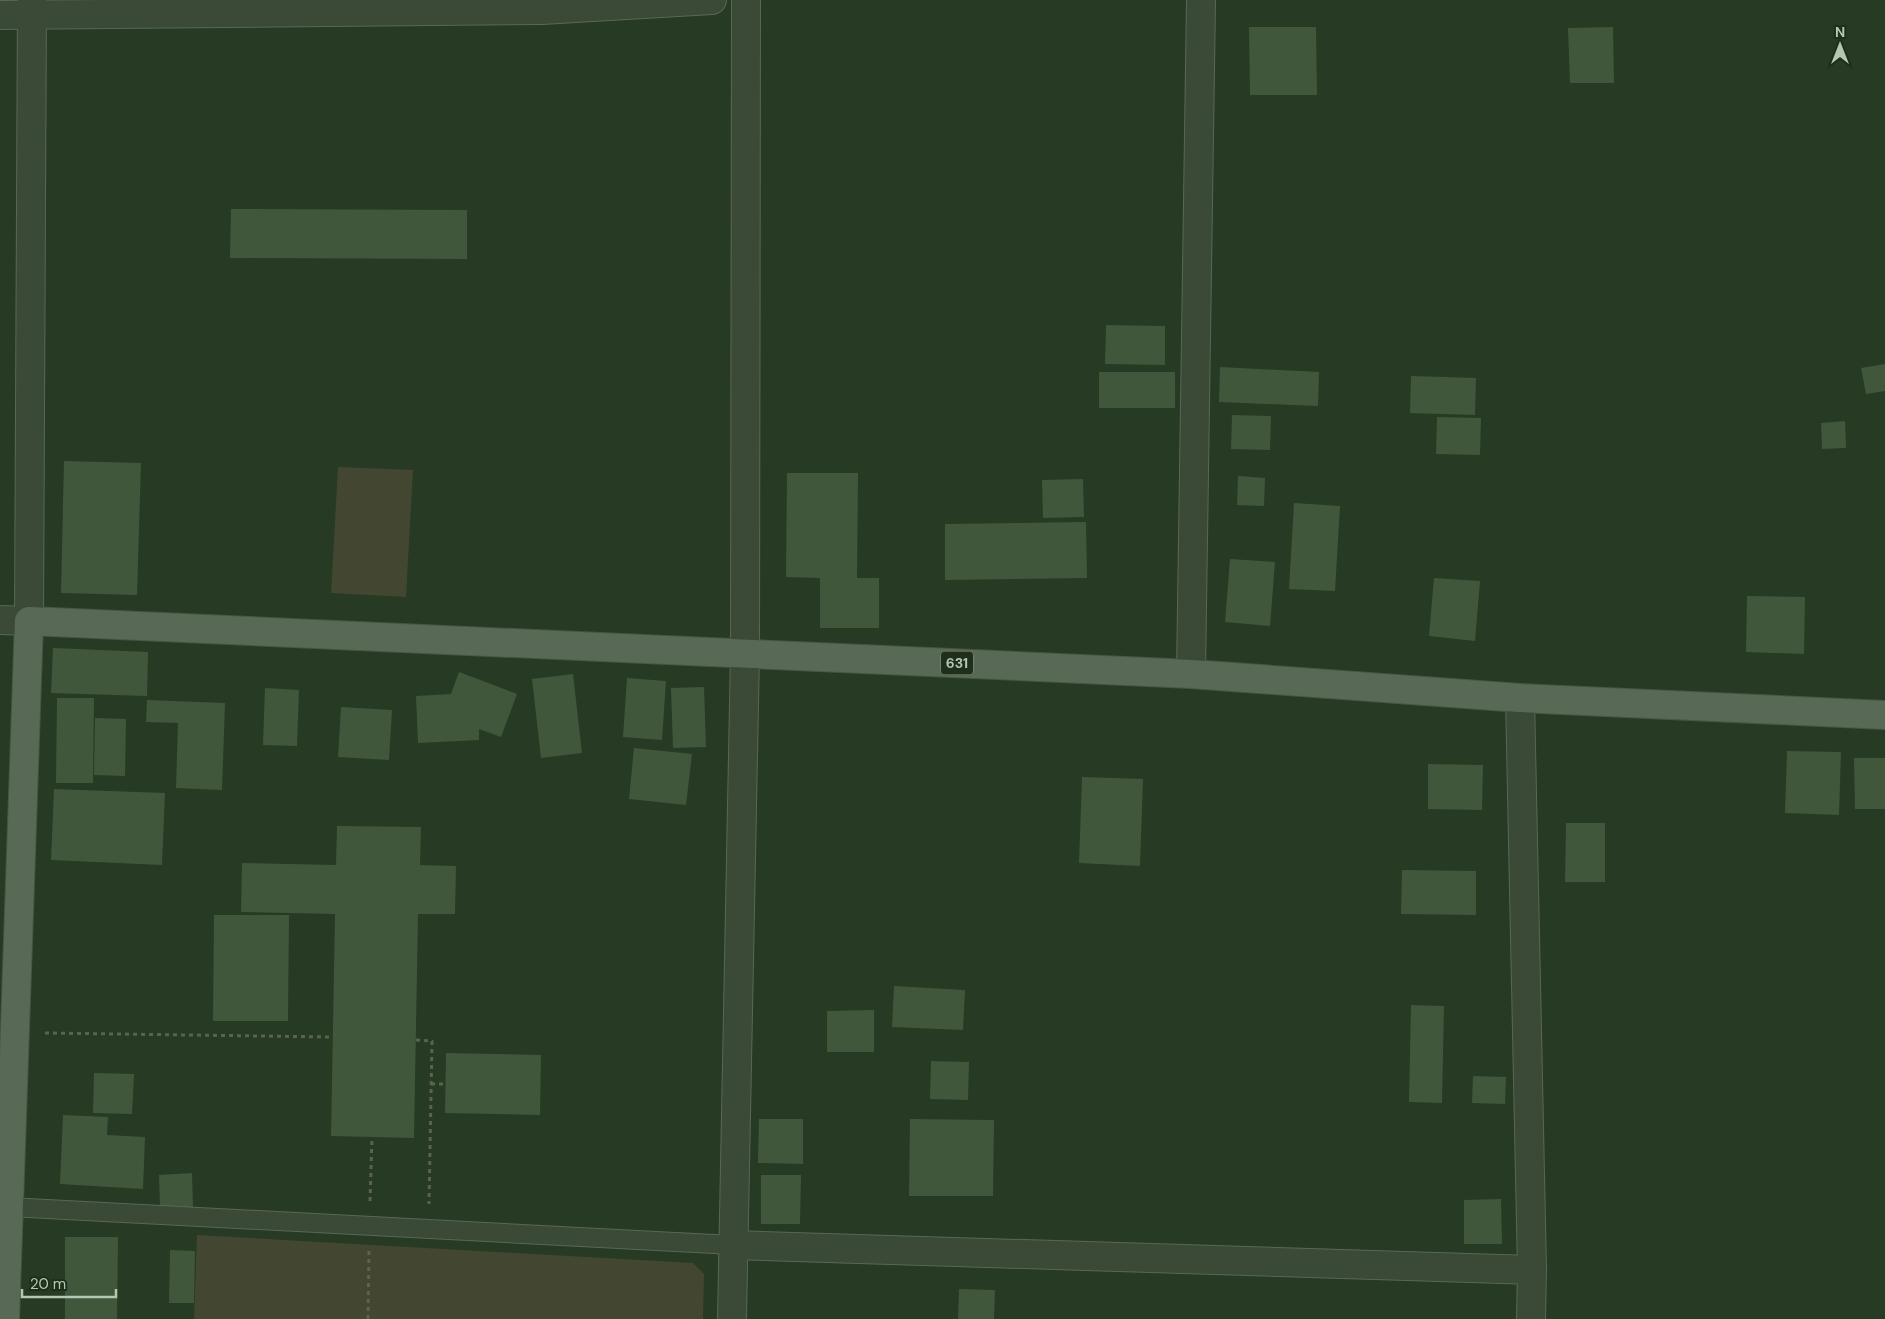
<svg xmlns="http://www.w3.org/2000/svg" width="1885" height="1319" viewBox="0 0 1885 1319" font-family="'DM Sans',sans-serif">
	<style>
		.green { fill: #434630 }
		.building { fill: #41573c }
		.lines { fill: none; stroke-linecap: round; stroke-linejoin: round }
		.service-casing { stroke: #586855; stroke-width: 20 }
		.minor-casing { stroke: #586855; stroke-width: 30 }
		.tertiary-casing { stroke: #586855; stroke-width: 30 }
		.primary-casing { stroke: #465643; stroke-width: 30 }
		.path { stroke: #5b634e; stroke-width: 3; stroke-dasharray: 4 4; stroke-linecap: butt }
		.service { stroke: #3a4a37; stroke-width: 18 }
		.minor { stroke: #3a4a37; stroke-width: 28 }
		.tertiary { stroke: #3a4a37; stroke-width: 28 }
		.primary { stroke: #586a55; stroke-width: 28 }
		.labels { text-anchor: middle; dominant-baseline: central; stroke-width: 4; stroke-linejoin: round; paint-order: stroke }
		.shield { fill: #1f2f1c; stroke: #889985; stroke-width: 1 }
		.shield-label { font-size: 14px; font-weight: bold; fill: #b5c6b2 }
	</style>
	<rect width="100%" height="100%" fill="#273a23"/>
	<g class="green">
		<path d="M338 467 413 470 406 597 331 593Z"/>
		<path d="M197 1235 693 1263 704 1274 703 1319H194Z"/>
	</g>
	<g class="building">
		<path d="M1249 27H1316L1317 95H1250Z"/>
		<path d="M1613 27 1614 83H1570L1568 28Z"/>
		<path d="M231 209 467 210V259L230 258Z"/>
		<path d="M1106 325 1165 326V365L1105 364Z"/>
		<path d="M1885 364V391L1866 394 1861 368Z"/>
		<path d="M1220 367 1319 372 1318 406 1219 402Z"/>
		<rect x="1099" y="372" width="76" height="36"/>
		<path d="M1411 376 1476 378 1475 415 1410 413Z"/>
		<path d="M1232 415 1271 416 1270 450 1231 449Z"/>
		<path d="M1437 417 1481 418 1480 455 1436 454Z"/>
		<path d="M1845 421 1846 448 1822 449 1821 423Z"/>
		<path d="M64 461 141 463 137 595 61 593Z"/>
		<path d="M787 473H858L857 578H879V628H820V578L786 577Z"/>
		<path d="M1238 476 1265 478 1264 506 1237 505Z"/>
		<path d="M1083 479 1084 517 1043 518 1042 480Z"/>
		<path d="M1294 503 1340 506 1335 591 1289 589Z"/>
		<path d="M1086 522 1087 578 945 580V524Z"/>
		<path d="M1230 559 1275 562 1270 626 1225 622Z"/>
		<path d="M1434 578 1480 581 1475 641 1429 636Z"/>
		<path d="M1747 596 1805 597 1804 654 1746 652Z"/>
		<path d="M53 648 148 652 147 696 51 693Z"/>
		<path d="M459 672 517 694 501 737 479 729V740L418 743 416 696 451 694Z"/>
		<path d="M573 674 582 753 541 758 532 679Z"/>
		<path d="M627 678 666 681 662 740 623 737Z"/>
		<path d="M704 687 706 747 673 748 671 688Z"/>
		<path d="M265 688 299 690 297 746 263 745Z"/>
		<path d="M57 698H94L93 783H56Z"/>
		<path d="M147 700 225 703 222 790 176 788 178 723 146 722Z"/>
		<path d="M341 707 392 710 389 760 338 757Z"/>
		<path d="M95 718 126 719 125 776 94 775Z"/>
		<path d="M634 748 692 754 686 805 629 799Z"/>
		<path d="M1787 751 1841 752 1839 815 1785 813Z"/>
		<path d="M1854 758H1885V809H1855Z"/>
		<path d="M1428 764 1483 765 1482 810 1428 809Z"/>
		<path d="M1082 777 1143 779 1140 866 1079 863Z"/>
		<path d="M54 789 165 793 162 865 51 860Z"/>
		<path d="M1566 823H1605V882H1565Z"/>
		<path d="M337 826 421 827 420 865 456 866 455 914H418L414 1138 331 1136 335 914 241 912 242 863 336 865Z"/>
		<path d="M1402 870 1476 871V915L1401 914Z"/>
		<path d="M214 915H289L288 1021H213Z"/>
		<path d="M894 986 965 990 963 1030 892 1027Z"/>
		<path d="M1411 1005 1444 1006 1442 1103 1409 1102Z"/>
		<path d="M874 1010V1052H827V1011Z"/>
		<path d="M446 1053 541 1055 540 1115 445 1113Z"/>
		<path d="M931 1061 969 1062 968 1100 930 1099Z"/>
		<path d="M94 1073 134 1074 132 1114 93 1113Z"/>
		<path d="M1473 1076 1506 1077 1505 1104 1472 1103Z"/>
		<path d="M63 1115 108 1117 107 1135 145 1137 143 1189 60 1184Z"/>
		<path d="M759 1119H803V1164L758 1163Z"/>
		<path d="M910 1119 994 1120 993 1196H909Z"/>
		<path d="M192 1173 193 1207 160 1208 159 1175Z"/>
		<path d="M761 1175H801L800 1224H761Z"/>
		<path d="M1501 1199 1502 1244H1464V1200Z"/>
		<path d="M65 1237H118L117 1319H65Z"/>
		<path d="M170 1250 195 1251 194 1303H169Z"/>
		<path d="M959 1289 995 1290 994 1319H958Z"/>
	</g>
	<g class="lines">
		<g class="service-casing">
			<path id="service" d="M9 1207 733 1245"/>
		</g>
		<g class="minor-casing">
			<g id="minor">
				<path d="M0 15 542 10 712 0"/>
				<path d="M29 621 32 0"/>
				<path d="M1191 674 1201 0"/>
				<path d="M1520 698 1532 1270 1531 1319"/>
				<path d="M733 1245 1532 1270"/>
				<path d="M732 1319 745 653 746 0"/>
			</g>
		</g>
		<g class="tertiary-casing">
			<path id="tertiary" d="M0 620 29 621"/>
		</g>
		<g class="primary-casing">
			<path id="primary" d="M5 1319 29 621 1191 674 1520 698 1885 715"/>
		</g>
		<g class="path">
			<path d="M45 1033 333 1037"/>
			<path d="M416 1040 432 1041 429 1204"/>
			<path d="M431 1084H446"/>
			<path d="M370 1201 372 1137"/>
			<path d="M368 1319 369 1250"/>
		</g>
		<use href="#service" class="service"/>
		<use href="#minor" class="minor"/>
		<use href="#tertiary" class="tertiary"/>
		<use href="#primary" class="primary"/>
	</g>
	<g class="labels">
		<rect class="shield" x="941" y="651.5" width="32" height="23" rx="4"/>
		<g class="shield-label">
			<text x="957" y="663">631</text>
		</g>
	</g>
	<g transform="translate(1840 45)" stroke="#1f2f1c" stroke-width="4" paint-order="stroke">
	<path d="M0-4L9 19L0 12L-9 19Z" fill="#b5c6b2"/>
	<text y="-8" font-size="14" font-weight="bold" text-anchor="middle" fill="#b5c6b2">N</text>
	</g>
	<path d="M22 1289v8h94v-8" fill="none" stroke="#b5c6b2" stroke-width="2.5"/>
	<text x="30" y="1289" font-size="15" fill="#b5c6b2" stroke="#1f2f1c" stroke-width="4" paint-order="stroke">20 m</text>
</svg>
